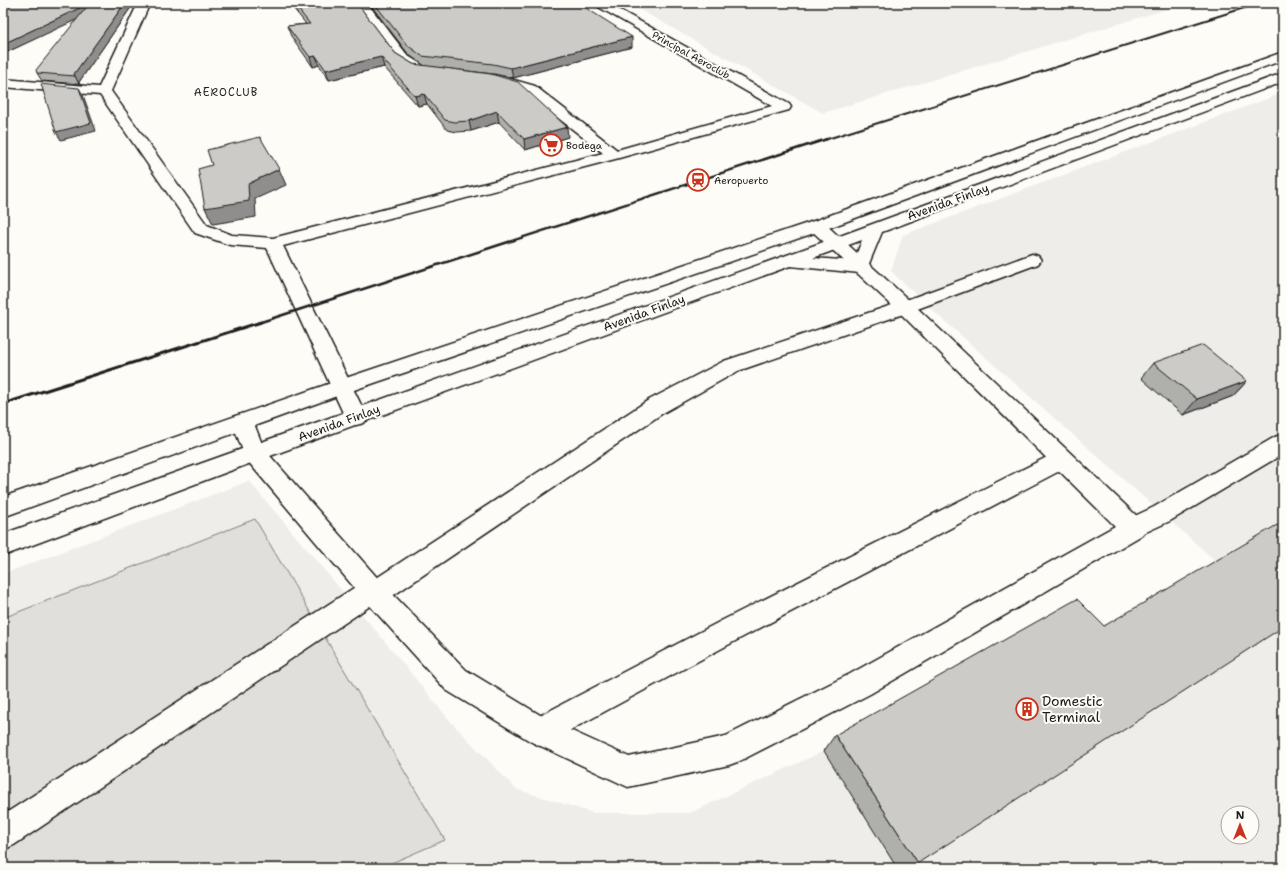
<svg xmlns="http://www.w3.org/2000/svg" width="1286" height="871" viewBox="0 0 1286 871" font-family="'Shantell Sans',sans-serif">
	<style>
		.built { fill: #eeede9; fill-rule: evenodd }
		.green { fill: #e0dfdb; stroke: #7e7e7c }
		.lines { fill: none; stroke-linecap: round; stroke-linejoin: round }
		.service-casing { stroke: #1c1c1c; stroke-width: 3 }
		.minor-casing { stroke: #1c1c1c; stroke-width: 3 }
		.trunk-casing { stroke: #1c1c1c; stroke-width: 3 }
		.service { fill: #fdfcf7; fill-rule: evenodd }
		.minor { fill: #fdfcf7; fill-rule: evenodd }
		.trunk { fill: #fdfcf7; fill-rule: evenodd }
		.rail-far2 { stroke: #1c1c1c; stroke-width: 2 }
		.rail-far1 { stroke: #1c1c1c; stroke-width: 2.5 }
		.rail { stroke: #1c1c1c; stroke-width: 3 }
		.wall { fill: #afafac; stroke: #1c1c1c }
		.shaded-wall { fill: #8f8e8c; stroke: #1c1c1c }
		.building { fill: #cccbc8; stroke: #1c1c1c }
		.labels { text-anchor: middle; dominant-baseline: central; stroke-width: 4; stroke-linejoin: round; paint-order: stroke }
		.far-street-label { font-size: 10px; fill: #1c1c1c; stroke: #fdfcf7 }
		.far-poi-label { font-size: 10px; fill: #1c1c1c; stroke: #fdfcf7; text-anchor: start }
		.far-neighbourhood-label { font-size: 11px; letter-spacing: 1px; fill: #1c1c1c; stroke: #fdfcf7 }
		.street-label { font-size: 12px; fill: #1c1c1c; stroke: #fdfcf7 }
		.near-poi-label { font-size: 14px; fill: #1c1c1c; stroke: #fdfcf7; text-anchor: start }
	</style>
	<rect width="100%" height="100%" fill="#fdfcf7"/>
	<filter id="ink" filterUnits="userSpaceOnUse"><feTurbulence type="fractalNoise" baseFrequency=".025" numOctaves="2"/><feDisplacementMap in="SourceGraphic" scale="8" xChannelSelector="R" yChannelSelector="G"/><feConvolveMatrix kernelMatrix="1 2 1 2 8 2 1 2 1" color-interpolation-filters="sRGB"/></filter>
	<g filter="url(#ink)">
		<g class="built">
			<path d="M628 3H1187L823 113Z"/>
			<path d="M1283 93V868H3V574L249 481 386 643 451 722 516 789 593 813H690L824 751 1080 647 1219 564 922 301 891 271 903 235ZM1228 813H1252V837H1228Z"/>
		</g>
		<path class="green" d="M255 519 445 840 380 868H3V618Z"/>
		<g class="lines">
			<g class="service-casing">
				<g id="service">
					<path d="M1032 254 1038 256 1041 260 1038 264 912 311 738 371 663 413 385 601 376 605 373 604 14 845 3 850V815L363 582 372 578 375 579 647 401 724 361 898 303Z"/>
					<path d="M1283 434V454L1170 521 1133 538 1124 535 1121 528 1124 521 1154 507 1275 437Z"/>
					<path d="M1061 451 1069 454 1072 460 1069 466 739 639 550 741 540 746 530 741 525 731 530 721 721 621 1053 454Z"/>
				</g>
			</g>
			<g class="minor-casing">
				<g id="minor">
					<path d="M138 3H150L111 91 207 225 232 235 273 238 603 153 525 92 492 82 490 79 492 76 497 75 535 86 617 150 772 106 595 5 593 3H607L789 104 791 107 789 110 619 158 283 246 367 417 364 423 356 425 348 423 345 417 267 248 230 245 195 233 100 95 3 87V79L99 87Z"/>
					<path d="M355 3H367L408 56 424 66 432 67 434 70 432 73H416L398 62Z"/>
					<path d="M817 221 823 222 912 303 1142 521 1145 528 1142 535 870 694 740 761 729 765 628 787 530 741 446 690 363 598 246 459 232 422 235 416 243 414 251 416 264 449 381 582 466 670 550 721 629 757 726 736 850 674 1115 526 898 311 811 230 809 226 811 222Z"/>
				</g>
			</g>
			<g class="trunk-casing">
				<g id="trunk">
					<path d="M1283 52V60L823 230 348 392 3 517V497L334 382 811 222Z"/>
					<path d="M1283 73V82L882 232 866 271 860 273 790 266 262 459 3 556V534L829 240ZM862 240 854 261 813 258Z"/>
				</g>
			</g>
			<use href="#service" class="service"/>
			<use href="#minor" class="minor"/>
			<use href="#trunk" class="trunk"/>
			<path class="rail-far2" d="M824 140 1260 3"/>
			<path class="rail-far1" d="M258 323 827 139"/>
			<path class="rail" d="M3 404 261 322"/>
		</g>
		<g class="wall">
			<path d="M3 3H134L79 82V84L42 81 37 73 78 18 3 54Z"/>
			<path d="M289 3H357L395 53 413 64 568 137 525 150 499 122 471 131 457 132 447 130 427 104 418 106 384 67 329 80 319 65 313 67 291 36 287 26 306 24Z"/>
			<path d="M369 3H578L632 47 513 78 494 74 425 66 409 55Z"/>
			<path d="M1153 363 1247 381 1233 396 1183 415 1141 378Z"/>
			<path d="M835 735 918 863 908 868H897L824 751Z"/>
		</g>
		<g class="shaded-wall">
			<path d="M90 3 95 11 3 54V44Z"/>
			<path d="M125 3H134L79 82V84L74 74Z"/>
			<path d="M632 37V47L513 78 511 68Z"/>
			<path d="M316 56 319 65 313 67 310 57Z"/>
			<path d="M381 57 384 67 329 80 326 70Z"/>
			<path d="M79 88 83 95 96 131 61 140 56 132Z"/>
			<path d="M424 94 427 104 418 106 415 96Z"/>
			<path d="M497 111 499 122 471 131 469 121Z"/>
			<path d="M567 127 568 137 525 150 524 139Z"/>
			<path d="M279 169 286 185 255 199 256 217 213 224 205 208 248 184Z"/>
			<path d="M1247 381 1233 396 1183 415 1197 399Z"/>
		</g>
		<g class="building">
			<path d="M3 3H90L3 44Z"/>
			<path d="M90 3H125L74 74 75 76 37 73 36 70Z"/>
			<path d="M293 3H357L395 53 413 64 491 74 518 82 567 127 524 139 497 111 469 121 455 122 445 120 424 94 415 96 381 57 326 70 316 56 310 57 287 26 310 24Z"/>
			<path d="M374 3H578L632 37 511 68 493 64 422 56 407 45Z"/>
			<path d="M41 84 79 88 91 123 56 132Z"/>
			<path d="M260 137 279 169 248 184 249 201 205 208 198 169 212 165 207 150Z"/>
			<path d="M1203 345 1247 381 1197 399 1153 363Z"/>
			<path d="M1277 525 1283 530V627L918 863 835 735 1077 599 1104 626Z"/>
		</g>
	</g>
	<defs>
		<g id="supermarket-ring" transform="scale(1.15)"><circle r="9.5" fill="#fdfcf7" stroke="#c8321e" stroke-width="1.5"/><path d="M-6-5.5h2.5l.6 2H6L4.5 2H-2.5L-4.4-4H-6ZM-1.5 3.2a1.3 1.3 0 1 0 .1 0ZM3 3.2a1.3 1.3 0 1 0 .1 0Z" fill="#c8321e"/></g>
		<g id="station-ring" transform="scale(1.15)"><circle r="9.5" fill="#fdfcf7" stroke="#c8321e" stroke-width="1.5"/><path d="M-3-6H3Q5-6 5-4V2Q5 4 3 4L4.5 6H3L1.5 4h-3L-3 6H-4.5L-3 4Q-5 4-5 2V-4Q-5-6-3-6ZM-3.5-4v3h7v-3ZM-3.5 1v1.5H-2V1ZM2 1v1.5H3.5V1Z" fill="#c8321e"/></g>
		<g id="building-ring" transform="scale(1.15)"><circle r="9.5" fill="#fdfcf7" stroke="#c8321e" stroke-width="1.5"/><path d="M-4-6H4V6H1V3H-1V6H-4ZM-2.5-4.3h1.7v1.8h-1.7ZM.8-4.3h1.7v1.8H.8ZM-2.5-1h1.7V.8h-1.7ZM.8-1h1.7V.8H.8Z" fill="#c8321e"/></g>
	</defs>
	<g fill-rule="evenodd">
		<use href="#supermarket-ring" x="551" y="145"/>
		<use href="#station-ring" x="698" y="180"/>
		<use href="#building-ring" x="1027" y="709"/>
	</g>
	<g class="labels">
		<g class="far-street-label">
			<text transform="translate(691 55) rotate(29)">Principal Aeroclub</text>
		</g>
		<g class="far-poi-label">
			<text x="566" y="145">Bodega</text>
			<text x="714" y="180">Aeropuerto</text>
		</g>
		<g class="far-neighbourhood-label">
			<text x="226" y="92">AEROCLUB</text>
		</g>
		<g class="street-label">
			<text transform="translate(948 202) rotate(-20)">Avenida Finlay</text>
			<text transform="translate(644 313) rotate(-20)">Avenida Finlay</text>
			<text transform="translate(339 423) rotate(-20)">Avenida Finlay</text>
		</g>
		<g class="near-poi-label">
			<text x="1042" y="701">Domestic<tspan x="1042" dy="16">Terminal</tspan></text>
		</g>
	</g>
	<rect width="1286" height="871" fill="none" stroke="#fdfcf7" stroke-width="16"/>
	<rect x="8" y="8" width="1270" height="855" fill="none" stroke="#1c1c1c" stroke-width="1.5" filter="url(#ink)"/>
	<g transform="translate(1240 825)"><circle r="19" fill="#fdfcf7" stroke="#a3a29f"/>
	<path d="M0-3L7 15L0 10L-7 15Z" fill="#c8321e"/>
	<text y="-6" font-size="11" font-weight="bold" text-anchor="middle" fill="#1c1c1c">N</text>
	</g>
</svg>
